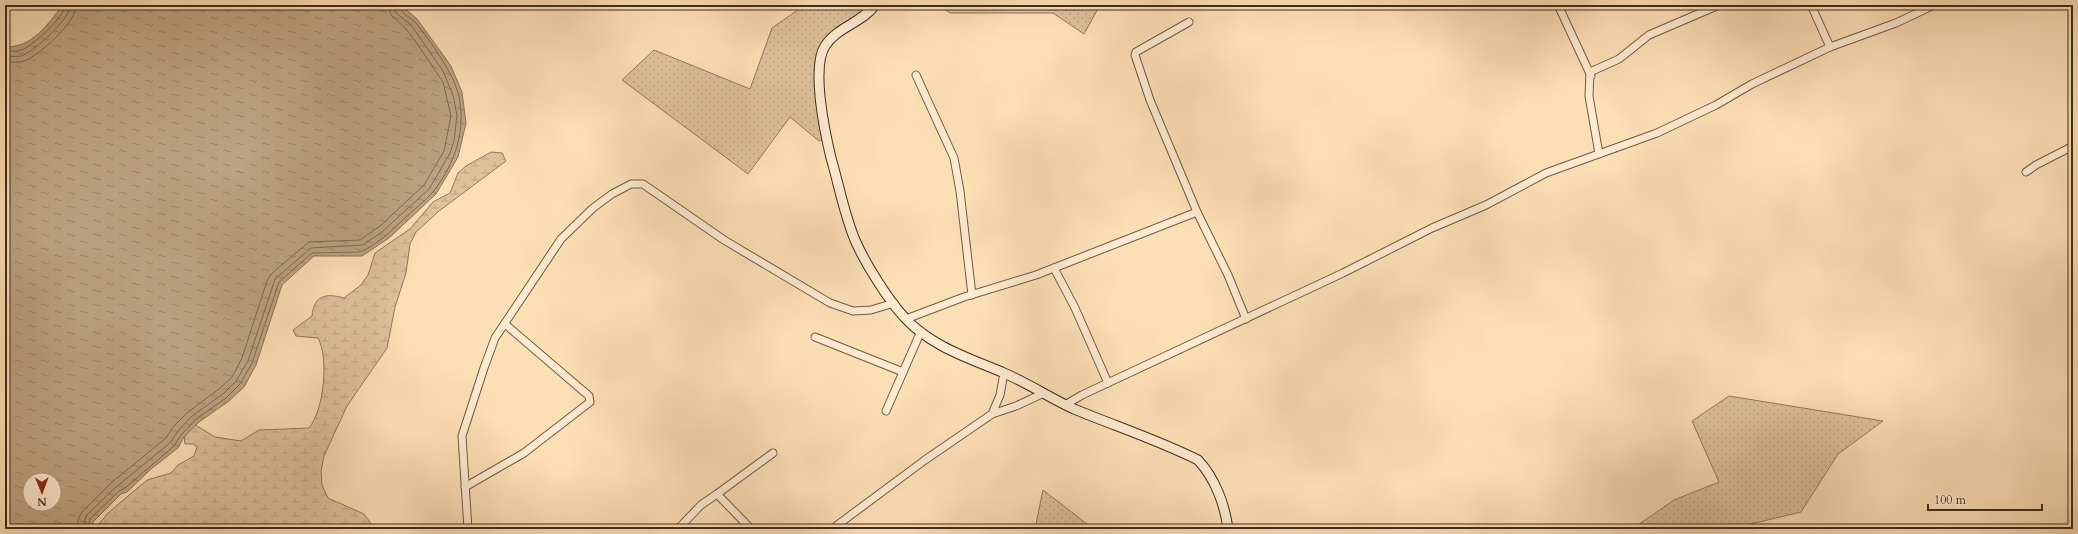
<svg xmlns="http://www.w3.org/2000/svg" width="2078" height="534" viewBox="0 0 2078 534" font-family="Cardo,serif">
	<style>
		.grass { fill: url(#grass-dots); stroke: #8e785a }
		.wetland { fill: url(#wetland-marsh); stroke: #8e785a }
		.water { fill: url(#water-ripples); stroke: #8a7458; fill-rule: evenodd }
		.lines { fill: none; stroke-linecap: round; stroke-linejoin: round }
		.shore { stroke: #7d684e; stroke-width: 1 }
		.street-casing { stroke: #6e5a41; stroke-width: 9 }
		.secondary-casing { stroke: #3e2e1a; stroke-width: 11 }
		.street { stroke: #feead0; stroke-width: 7 }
		.secondary { stroke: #feead0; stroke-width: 9 }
	</style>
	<defs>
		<pattern id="grass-dots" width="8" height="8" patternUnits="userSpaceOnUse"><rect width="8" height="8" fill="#ddc19b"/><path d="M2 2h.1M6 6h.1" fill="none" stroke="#bfa685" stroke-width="1.8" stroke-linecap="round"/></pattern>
		<pattern id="wetland-marsh" width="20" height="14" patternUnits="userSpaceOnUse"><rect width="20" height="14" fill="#ddc19b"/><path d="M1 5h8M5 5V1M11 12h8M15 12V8" fill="none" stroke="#bfa685"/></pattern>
		<pattern id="water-ripples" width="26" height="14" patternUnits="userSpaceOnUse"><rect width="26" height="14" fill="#bca381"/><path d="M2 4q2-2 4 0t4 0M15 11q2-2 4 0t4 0" fill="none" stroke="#9a8569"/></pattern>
	</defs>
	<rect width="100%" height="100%" fill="#fddfb6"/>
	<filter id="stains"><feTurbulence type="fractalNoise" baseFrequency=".005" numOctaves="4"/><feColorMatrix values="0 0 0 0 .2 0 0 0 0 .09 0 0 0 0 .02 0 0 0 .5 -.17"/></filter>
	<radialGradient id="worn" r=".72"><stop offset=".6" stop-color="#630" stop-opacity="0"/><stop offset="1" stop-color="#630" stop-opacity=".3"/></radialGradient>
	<g class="grass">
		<path d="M805 5H870L834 31 822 50 824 110 831 137 819 141 790 117 748 174 622 80 654 50 750 89 772 28Z"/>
		<path d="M943 5H1100L1084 34 1053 13H950L942 7Z"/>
		<path d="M1729 396 1883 421 1838 454 1801 512 1730 529H1632L1674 500 1719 482 1692 421Z"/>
		<path d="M1043 490 1091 527 1035 529Z"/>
	</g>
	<path class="wetland" d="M491 152 502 153 506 161 439 211 416 232 410 244 406 273 395 307 387 348 347 406 324 456 321 471 322 485 328 498 364 514 375 529H95L108 513 147 480 171 473 178 465 194 456 197 447 193 444H185L183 427 192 423 215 437 241 441 259 430 309 428C324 410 329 358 318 338L296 336 293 330 312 316C314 295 326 293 344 298L361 285 368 275 375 253 410 229 433 202 450 193 458 173 466 166Z"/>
	<path class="water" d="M63 5H401L417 19 451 66 462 92 466 123 458 157 436 194 389 238 362 256H314L282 285 256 365 244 387 229 401 199 422 184 437 178 448 151 469 127 492 121 494 93 522 92 529H5V47C33 47 46 26 63 5ZM30 480H54V504H30Z"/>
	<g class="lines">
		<g class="shore">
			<path d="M5 51C10 51 16 52 21 50 32 47 64 17 66 5"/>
			<path d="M5 56C10 56 16 57 21 56 34 52 70 19 71 5"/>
			<path d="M5 62C11 62 18 63 24 61 40 55 76 22 77 5"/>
			<path d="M77 529 79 517 83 511 111 483 166 438 173 427 188 412 219 389 232 377 242 358 267 281 271 274 309 242 360 240 380 226 424 185 444 151 451 116 443 82 416 42 406 29 391 15 388 5"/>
			<path d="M83 529 86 516 115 488 171 442 178 431 192 416 223 394 236 381 248 361 275 279 311 248 363 245 383 231 429 189 438 174 450 153 454 141 457 115 453 95 443 71 411 25 395 12 394 5"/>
			<path d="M88 529 90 519 119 491 125 488 174 446 181 435 196 419 226 398 240 384 252 363 279 282 312 253 360 252C377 245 391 231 404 219 413 210 425 201 433 192 461 157 472 109 448 70 439 54 427 36 415 22 410 17 399 13 399 5"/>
		</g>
		<g class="street-casing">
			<g id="street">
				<path d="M1558 5 1591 76"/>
				<path d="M1811 5 1830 47"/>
				<path d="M2072 5 2073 8"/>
				<path d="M1189 22 1136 52 1135 55 1150 100 1197 212"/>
				<path d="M916 75 954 158 960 191 972 295"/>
				<path d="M1599 154 1589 96 1590 72 1619 59 1649 35 1719 5"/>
				<path d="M2026 172 2036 165 2073 146"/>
				<path d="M1054 268 1075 308 1108 383"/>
				<path d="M906 319 964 297 1036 275 1197 212 1228 275 1246 319"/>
				<path d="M815 337 903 372"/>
				<path d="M1065 405 1082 395 1343 273 1432 228 1486 205 1546 173 1657 133 1716 105 1752 84 1830 47 1896 23 1934 5"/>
				<path d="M886 411 921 331"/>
				<path d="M992 414 1000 395 1004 373"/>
				<path d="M465 487 524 453 590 402 589 396 505 324"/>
				<path d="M717 494 773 453"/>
				<path d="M468 529 462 436 484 368 495 338 561 239 593 208 612 194 631 184H643L724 240 830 303 853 311 871 310 894 303"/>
				<path d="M678 529 701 505 717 494 751 529"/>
				<path d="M832 529 925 460 992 414 1016 406 1044 393"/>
			</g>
		</g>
		<g class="secondary-casing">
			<path id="secondary" d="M875 5C862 23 837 27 825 46 811 68 825 133 831 158 839 185 844 214 855 240 865 263 888 300 905 318 932 347 969 358 1004 373 1028 383 1050 398 1074 409 1115 426 1158 440 1198 460 1215 478 1225 505 1228 529"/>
		</g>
		<use href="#street" class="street"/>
		<use href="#secondary" class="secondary"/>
	</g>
	<rect width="2078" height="534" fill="none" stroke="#fddfb6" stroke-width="20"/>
	<rect x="6" y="6" width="2066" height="522" fill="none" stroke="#3e2e1a" stroke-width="2"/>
	<rect x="10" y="10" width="2058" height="514" fill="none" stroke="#3e2e1a"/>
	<g transform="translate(42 492) rotate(179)"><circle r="19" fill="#feead0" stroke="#b19f87"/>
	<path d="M0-3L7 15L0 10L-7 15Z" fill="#8f2418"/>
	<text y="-6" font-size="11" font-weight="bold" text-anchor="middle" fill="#3e2e1a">N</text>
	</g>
	<path d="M1928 504v6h114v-6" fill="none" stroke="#3e2e1a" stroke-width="2"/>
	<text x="1934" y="504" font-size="12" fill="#3e2e1a" stroke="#feead0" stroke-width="3" paint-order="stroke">100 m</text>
	<rect width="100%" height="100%" filter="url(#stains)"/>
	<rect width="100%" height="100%" fill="url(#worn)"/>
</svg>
